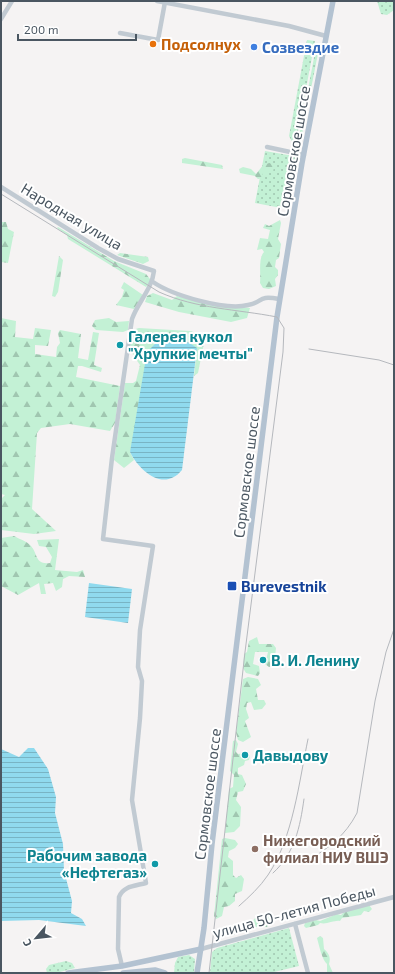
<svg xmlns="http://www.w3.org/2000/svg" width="395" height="974" viewBox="0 0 395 974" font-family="'Exo 2',sans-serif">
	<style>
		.grass { fill: url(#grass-dots) }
		.forest { fill: url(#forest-firs) }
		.water { fill: url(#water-rules) }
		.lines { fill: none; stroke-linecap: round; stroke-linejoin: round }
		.minor { stroke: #c1cad2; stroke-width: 4.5 }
		.major { stroke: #b3c2d1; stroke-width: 5.5 }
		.tram { stroke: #b5b8bd; stroke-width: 1 }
		.rail { stroke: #b5b8bd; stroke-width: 1 }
		.food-dot { fill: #e8710a; stroke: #fff; stroke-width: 1.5 }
		.shop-dot { fill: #3f7fe0; stroke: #fff; stroke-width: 1.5 }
		.culture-dot { fill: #0f9aa8; stroke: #fff; stroke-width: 1.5 }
		.transit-dot { fill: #1a4fb4; stroke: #fff; stroke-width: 1.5 }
		.education-dot { fill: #8d6e63; stroke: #fff; stroke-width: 1.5 }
		.labels { text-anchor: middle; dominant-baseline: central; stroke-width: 4; stroke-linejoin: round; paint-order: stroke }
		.food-label { font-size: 15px; font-weight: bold; fill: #c56008; stroke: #fff; text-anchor: start }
		.shop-label { font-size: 15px; font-weight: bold; fill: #366cbe; stroke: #fff; text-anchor: start }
		.street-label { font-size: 15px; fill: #4a5661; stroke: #fff }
		.culture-label { font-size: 15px; font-weight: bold; fill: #0d838f; stroke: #fff; text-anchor: start }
		.transit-label { font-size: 15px; font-weight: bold; fill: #164399; stroke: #fff; text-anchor: start }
		.education-label { font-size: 15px; font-weight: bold; fill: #785e54; stroke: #fff; text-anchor: start }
	</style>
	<defs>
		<pattern id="grass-dots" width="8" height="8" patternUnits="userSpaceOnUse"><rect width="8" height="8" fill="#c3f1d5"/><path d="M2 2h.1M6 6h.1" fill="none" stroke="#a0c6b0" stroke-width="1.8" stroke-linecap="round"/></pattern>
		<pattern id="forest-firs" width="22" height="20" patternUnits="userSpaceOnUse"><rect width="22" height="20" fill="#c3f1d5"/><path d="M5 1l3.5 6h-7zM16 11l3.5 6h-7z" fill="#a0c6b0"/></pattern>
		<pattern id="water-rules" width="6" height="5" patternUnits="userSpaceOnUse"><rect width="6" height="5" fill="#90daee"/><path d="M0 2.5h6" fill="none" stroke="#78b4c4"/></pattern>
	</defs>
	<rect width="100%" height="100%" fill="#f5f3f3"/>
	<g class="grass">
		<path d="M377 1H393L394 10 387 15 381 14Z"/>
		<path d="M307 40 315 41 295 147 289 136Z"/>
		<path d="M317 42 319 48 300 145 297 147Z"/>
		<path d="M265 151 294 156 297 158 290 207 287 209 255 203Z"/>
		<path d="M289 928 299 966 270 973H210L212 952 217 948Z"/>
		<path d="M189 955 195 959 194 973H174L175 963 178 957Z"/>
		<path d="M66 961 72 963 75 968 56 973H47L46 969 49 965Z"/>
	</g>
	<g class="forest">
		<path d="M185 158 222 165 223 169 182 163V159Z"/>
		<path d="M270 163 274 166 273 172 263 173 262 178 258 179 255 176 240 173 239 169 243 167 251 169 256 174 264 164Z"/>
		<path d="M280 220 281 223 278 239 281 244 279 258 276 260 275 267 278 270V275L275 279 276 286 269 289 263 288 260 283C261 274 258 258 264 252L262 249 257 250 260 238 268 239 270 230 263 228 265 224 269 226Z"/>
		<path d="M1 222H6L8 229 14 232 8 263 1 262Z"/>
		<path d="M58 227 114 261 146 274 150 279V282L146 287 68 239 67 235 57 228Z"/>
		<path d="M120 253 148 257 149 261 143 264 117 255Z"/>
		<path d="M59 256 63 260 58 292 55 297 52 296Z"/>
		<path d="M124 282 143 295 134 309 116 305 122 297 124 290 121 288Z"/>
		<path d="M153 293 172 300 177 296 212 304 250 308 247 318 231 322 179 312 145 302 147 296Z"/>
		<path d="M1 318 16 321 15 337 33 339 35 328 51 330 48 346 35 345V354L56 357 57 347 60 343 58 333 60 330 81 334 78 358 88 360 93 332 99 333 94 365 102 368 101 372 82 366H78L76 377 120 386 115 423 110 431 70 424 41 428 37 433 32 509 56 531 34 534 1 530V499L5 495 1 494Z"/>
		<path d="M109 318 116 322 129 321 128 330 123 332 96 330 92 326 95 320Z"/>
		<path d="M139 328 190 331 200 334 204 343 198 373 194 376 197 348 130 452 134 460 124 468 114 460 125 383H133L136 381 140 365 130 350 132 330Z"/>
		<path d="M14 536C19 539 27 541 31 546 38 554 35 565 50 563L52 557 46 547 39 546 37 540 59 539 55 570 77 572 83 570 85 577 69 576 63 579 62 587 56 591 53 583 44 584 46 594H41L39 583 18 595 1 586V538Z"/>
		<path d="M257 637 259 644H273L276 648 274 666 269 667 265 664 268 652H255L253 664 259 666 260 673 258 676 246 673 243 668 244 654 247 652 249 641Z"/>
		<path d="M248 677 258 679 261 685 256 689 258 700H264L266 704 262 709 254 710 251 702 247 703 246 709 249 718 245 721 251 737 243 742 238 740 236 733 243 679Z"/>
		<path d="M236 740 238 744 236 752 238 754 245 753 250 755 249 760 245 761 244 765 238 768V774L242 775 246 784 243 791 238 792 236 800 241 807 240 826 234 832 225 833 229 789 233 787 234 775 230 771 233 741Z"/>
		<path d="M225 838 235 840 238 844 235 848 229 851 228 857 233 861V875L236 878 241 875 244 879 242 891 235 894V901L229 906 224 907 222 916 216 919 214 916 222 839Z"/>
		<path d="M369 905 372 909 369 912 364 911 361 915 342 918 340 921C333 920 327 925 320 923L318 925 306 928 304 926 305 923 316 920 320 921 337 914 341 915 344 912Z"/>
		<path d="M269 915 270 922 267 927H253L241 933H236L232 936 228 935V931L232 930C237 922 243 922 251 923L256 917Z"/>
		<path d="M320 936 323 938 324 949C329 953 331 958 329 964L333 973H327V964C322 960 319 945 317 938Z"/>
	</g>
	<g class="water">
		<path d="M168 339 185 340 197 348 182 470C164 492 140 472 130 452L147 352 155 344Z"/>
		<path d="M89 583 132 589 128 623 85 617Z"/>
		<path d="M28 748H34L48 769 56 797 55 813 63 844 64 871 72 901 71 913 82 919 86 926 39 920 1 921V749L19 757Z"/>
	</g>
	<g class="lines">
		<g class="minor">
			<path d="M157 1 289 26 326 36"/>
			<path d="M1 19 12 1"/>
			<path d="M120 33 158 40 165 2"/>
			<path d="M267 147 304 155"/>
			<path d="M1 187 98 248 118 259 154 271C152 289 138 302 132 319L112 458 103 539 153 546 140 630 138 667 142 681 140 718 132 800 146 883C135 886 123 886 119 897L118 949 122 966"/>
			<path d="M153 282C172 295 225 311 248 305 264 302 257 295 279 299"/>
			<path d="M295 924 308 973"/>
			<path d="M201 949 394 897"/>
		</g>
		<g class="major">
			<path d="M68 973 122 966 201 949"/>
			<path d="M123 973 155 970 165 973"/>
			<path d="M197 973 204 928 212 844 277 317 302 163 333 1"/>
		</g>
		<path class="tram" d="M1 194 159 292C197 309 236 309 277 317L284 328 283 352 245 652 209 973"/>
		<g class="rail">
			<path d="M309 349 379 360 394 365"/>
			<path d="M307 861C329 848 345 836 357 813L375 701 386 652 394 629"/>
			<path d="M273 873C295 853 300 827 304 799"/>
			<path d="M239 906C249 897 260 887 268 875 293 838 299 782 308 739"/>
		</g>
	</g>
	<circle class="food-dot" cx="153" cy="44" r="4"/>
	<circle class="shop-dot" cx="254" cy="47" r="4"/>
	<g class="culture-dot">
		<circle cx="120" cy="345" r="4"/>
		<circle cx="263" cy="660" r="4"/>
		<circle cx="245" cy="755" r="4"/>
		<circle cx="155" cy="864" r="4"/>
	</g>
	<rect class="transit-dot" x="227" y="581" width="10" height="10" rx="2"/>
	<circle class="education-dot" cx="255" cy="849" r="4"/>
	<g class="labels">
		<g class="food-label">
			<text x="161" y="44">Подсолнух</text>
		</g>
		<g class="shop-label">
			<text x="262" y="47">Созвездие</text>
		</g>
		<g class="street-label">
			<text transform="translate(293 151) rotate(-80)">Сормовское шоссе</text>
			<text transform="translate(72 216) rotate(31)">Народная улица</text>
			<text transform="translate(246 472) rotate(-83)">Сормовское шоссе</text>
			<text transform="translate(207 794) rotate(-83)">Сормовское шоссе</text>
			<text transform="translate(294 911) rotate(-15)">улица 50-летия Победы</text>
		</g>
		<g class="culture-label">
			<text x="128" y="336">Галерея кукол<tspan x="128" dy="17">"Хрупкие мечты"</tspan></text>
			<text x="271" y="660">В. И. Ленину</text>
			<text x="253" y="755">Давыдову</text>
			<text x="147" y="855" text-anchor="end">Рабочим завода<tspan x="147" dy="17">«Нефтегаз»</tspan></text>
		</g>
		<g class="transit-label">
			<text x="241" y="586">Burevestnik</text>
		</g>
		<g class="education-label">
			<text x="263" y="840">Нижегородский<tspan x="263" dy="17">филиал НИУ ВШЭ</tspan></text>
		</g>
	</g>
	<rect width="395" height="974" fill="none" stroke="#4a5661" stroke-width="4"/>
	<g transform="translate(36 938) rotate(242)" stroke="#ffffff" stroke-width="3" paint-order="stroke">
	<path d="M0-3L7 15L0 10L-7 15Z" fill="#4a5661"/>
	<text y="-6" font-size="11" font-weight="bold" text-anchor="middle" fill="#4a5661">С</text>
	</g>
	<path d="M18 34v6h118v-6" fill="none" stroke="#4a5661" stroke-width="2"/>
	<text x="24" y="34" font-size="12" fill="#4a5661" stroke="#ffffff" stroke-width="3" paint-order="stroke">200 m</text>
</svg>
